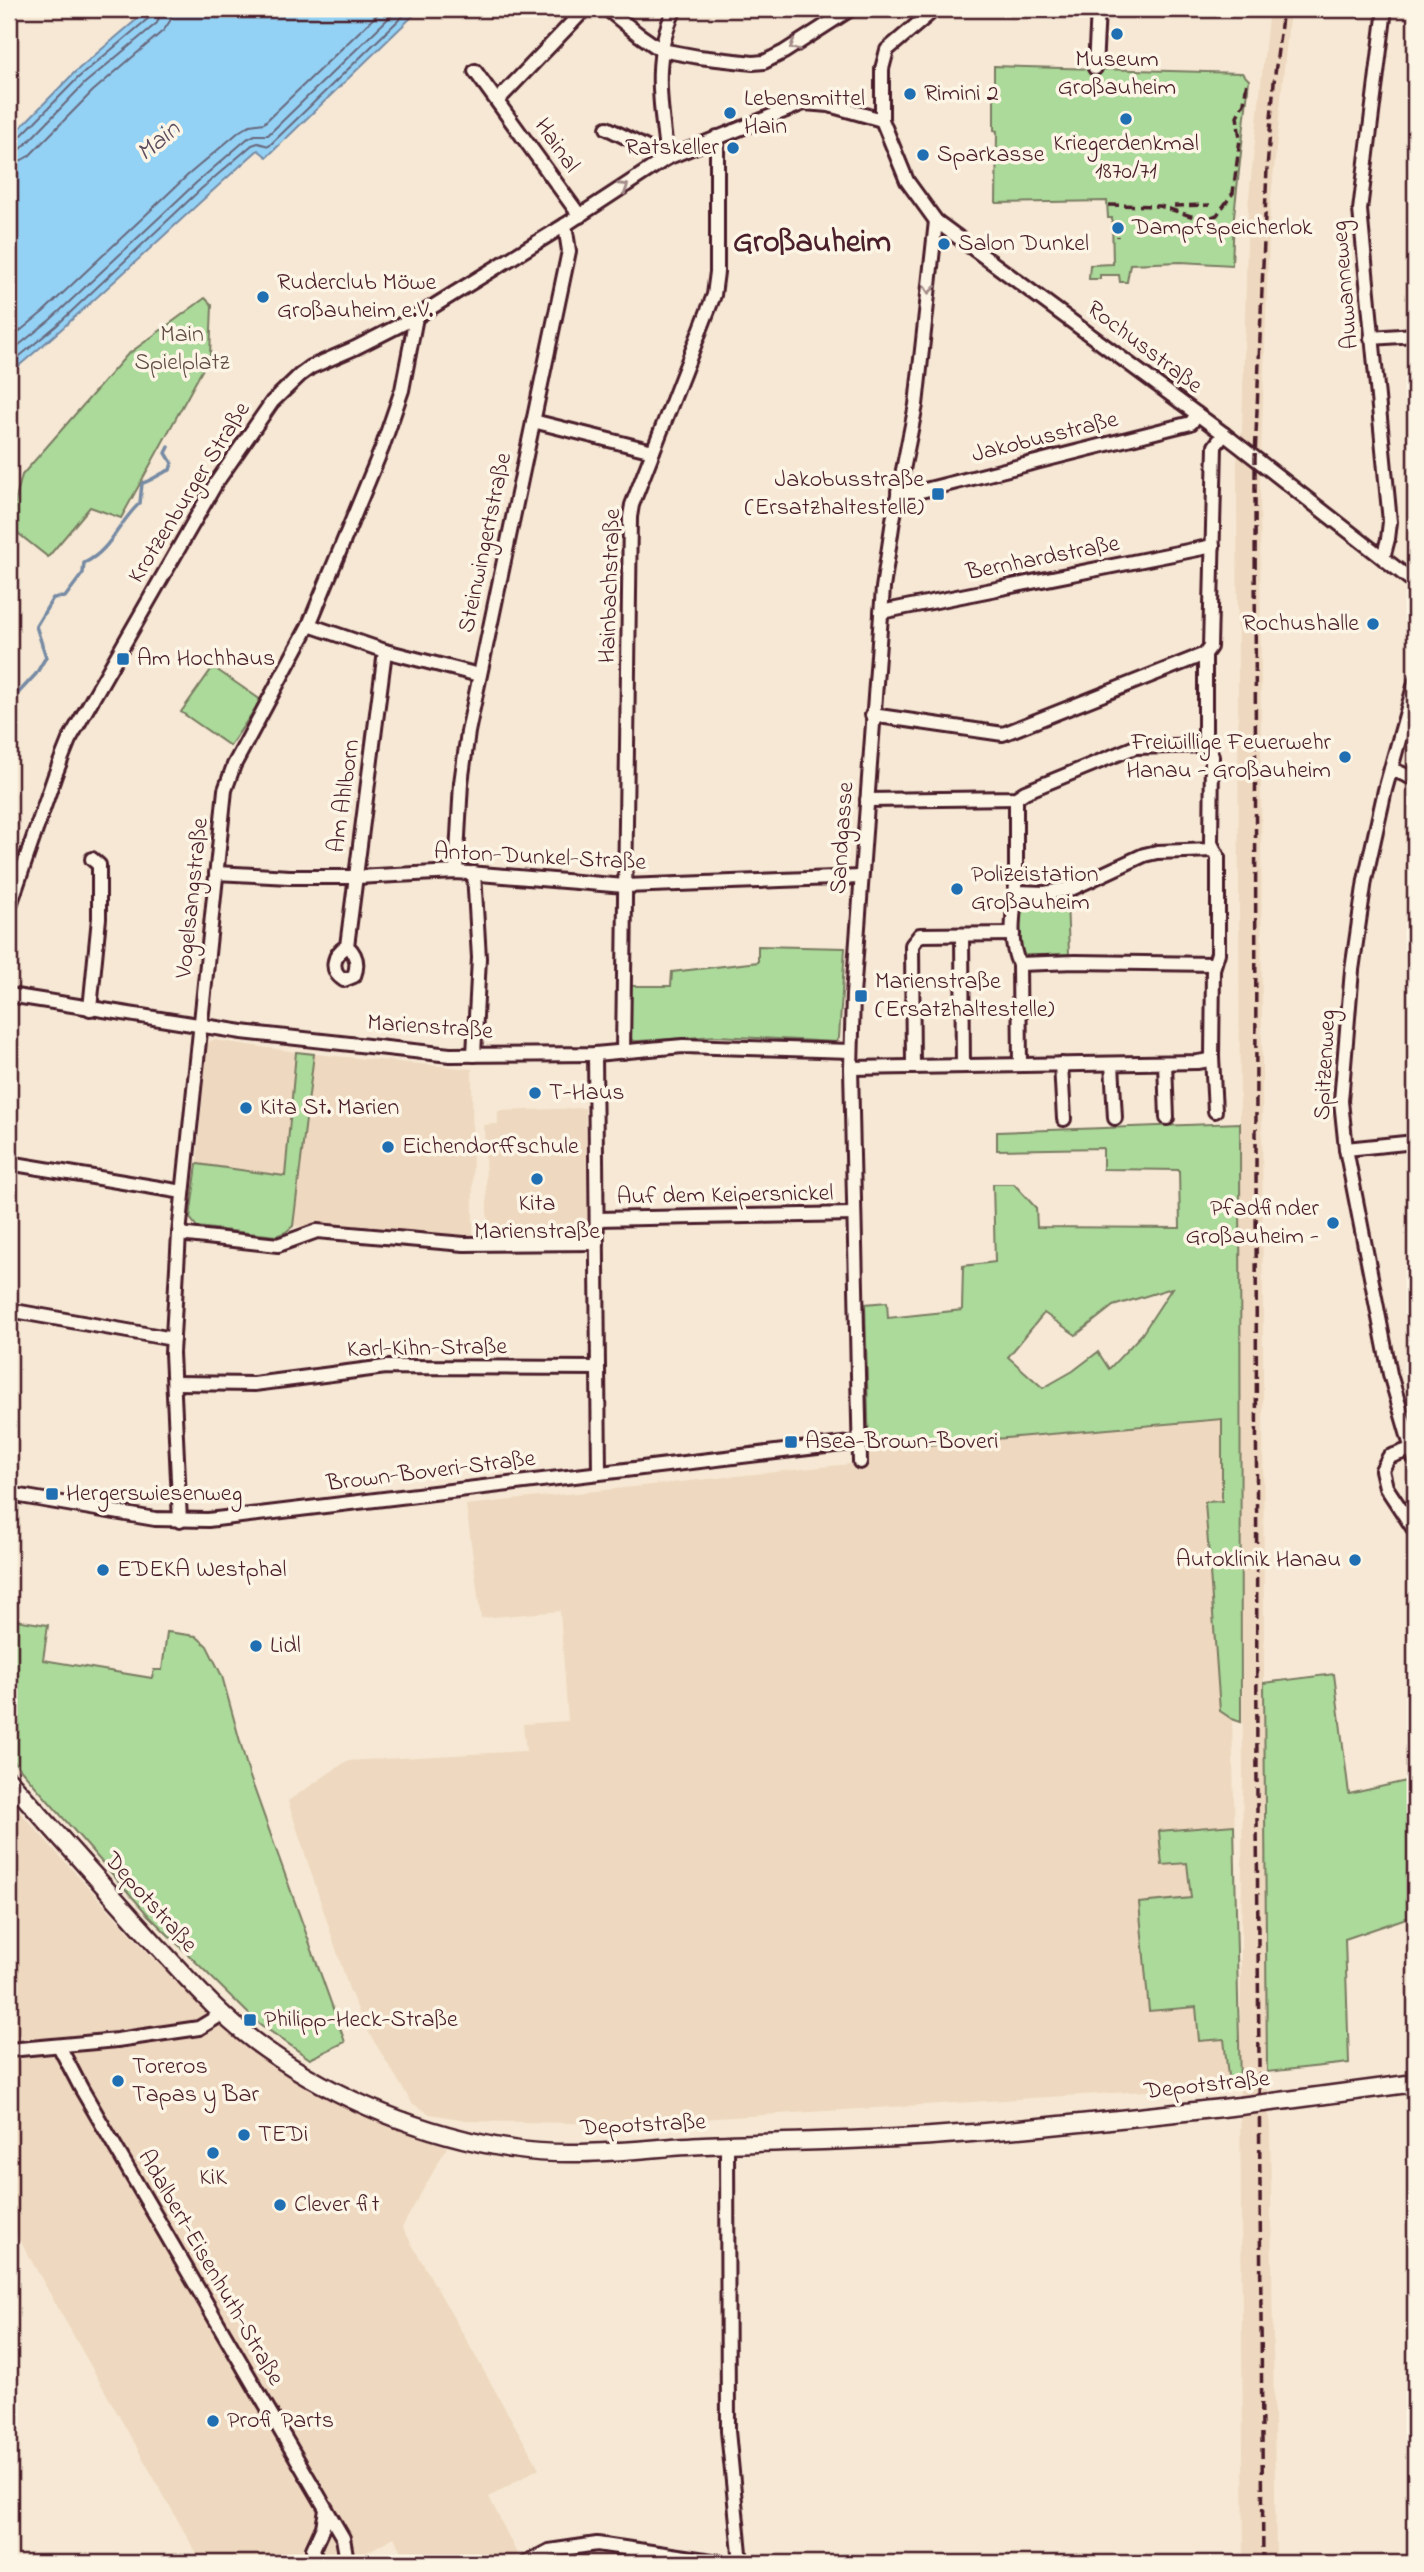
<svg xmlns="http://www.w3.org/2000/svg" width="1424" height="2572" viewBox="0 0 1424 2572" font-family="'Indie Flower',sans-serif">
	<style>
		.built { fill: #eed8bf }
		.green { fill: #abda9a; stroke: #7a7c62; stroke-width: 2; fill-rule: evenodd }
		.water { fill: #94d2f5; stroke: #768aa4; stroke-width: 2 }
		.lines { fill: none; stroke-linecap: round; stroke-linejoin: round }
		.shore { stroke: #68677c; stroke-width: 2 }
		.stream { stroke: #768aa4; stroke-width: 3.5 }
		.street-casing { stroke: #4a1f2b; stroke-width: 18 }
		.secondary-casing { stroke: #4a1f2b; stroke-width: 21 }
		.street { stroke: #fcf5e5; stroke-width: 12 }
		.secondary { stroke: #fcf5e5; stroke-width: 16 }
		.rail { stroke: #4a1f2b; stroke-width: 3.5; stroke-dasharray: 10 5; stroke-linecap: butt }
		.secondary-bridge-casing { stroke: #4a1f2b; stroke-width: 21; stroke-linecap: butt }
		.secondary-bridge { stroke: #fcf5e5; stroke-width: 16 }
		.oneway { stroke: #a38a88 }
		.poi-dot { fill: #1f6fb2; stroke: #fcf5e5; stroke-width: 2.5 }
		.labels { text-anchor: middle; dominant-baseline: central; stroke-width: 7; stroke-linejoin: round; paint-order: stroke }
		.poi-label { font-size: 24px; fill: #4a1f2b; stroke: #fcf5e5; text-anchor: start }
		.street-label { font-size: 24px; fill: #4a1f2b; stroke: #fcf5e5 }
		.park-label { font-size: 24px; fill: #624e47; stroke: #fcf5e5 }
		.water-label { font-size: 26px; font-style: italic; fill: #5c4c5e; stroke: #fcf5e5 }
		.district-label { font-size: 32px; font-weight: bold; fill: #4a1f2b; stroke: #fcf5e5 }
	</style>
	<rect width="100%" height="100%" fill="#f6e8d4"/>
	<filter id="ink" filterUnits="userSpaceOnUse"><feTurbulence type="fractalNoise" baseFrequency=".0143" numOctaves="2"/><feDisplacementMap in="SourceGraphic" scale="14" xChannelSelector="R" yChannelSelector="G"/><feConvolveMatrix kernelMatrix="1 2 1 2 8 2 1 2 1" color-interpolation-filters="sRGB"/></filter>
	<g filter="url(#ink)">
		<g class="built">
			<path d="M1269 9H1290L1270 208 1260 478 1264 1683 1267 2072 1270 2130 1276 2563H1244L1240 2085 619 2124 473 2121 430 2114 412 2103 366 2028 349 1989 288 1801 347 1761 526 1751 523 1724 568 1721 560 1611 481 1618 466 1505 869 1462V1450L1223 1419 1222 1501 1206 1503 1220 1710 1232 1719 1240 2052 1243 1776 1237 462 1242 431 1248 207Z"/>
			<path d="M214 1040 296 1052 285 1176 197 1164 207 1045 210 1041Z"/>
			<path d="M314 1054 472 1069 473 1236 293 1226Z"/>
			<path d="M585 1108 589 1232 488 1235 484 1125 498 1124V1111Z"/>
			<path d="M1407 1359 1415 1364V1412L1407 1391Z"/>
			<path d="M9 1800 150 1955 229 2033 294 2080 356 2112 447 2147 402 2227 539 2468 489 2497 517 2554 501 2563H409L394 2537 347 2563H202L9 2221Z"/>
		</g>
		<g class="green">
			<path d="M994 66 1242 73 1249 80 1234 216 1232 265 1181 262 1130 264 1127 282H1120L1119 275H1100V279H1089L1090 265 1113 264 1112 218H1108L1107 201 996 203 997 131 994 130Z"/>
			<path d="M205 298 212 305 210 356 121 518 90 507 48 557 9 526 22 475 127 355Z"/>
			<path d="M213 667 261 700 230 746 181 712Z"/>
			<path d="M1067 899 1069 954 1020 956 1019 900Z"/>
			<path d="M758 946 845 948 839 1038 836 1042 717 1036 639 1041H633L630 1037 629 986H671L672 972 758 962Z"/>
			<path d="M296 1052 314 1054 293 1226 286 1232 276 1236 197 1227 190 1218 197 1164 285 1176Z"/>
			<path d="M1240 1123 1241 1722 1232 1719 1220 1711 1205 1502 1222 1501V1419L869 1450 865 1304 887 1302 888 1318 962 1310 963 1266 995 1262 993 1184H1014L1036 1208 1037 1227 1180 1228 1179 1170 1103 1169V1148L997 1150V1132ZM1172 1288 1142 1334 1109 1369 1098 1352 1073 1371 1043 1388 1008 1357 1044 1313 1076 1335 1113 1306Z"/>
			<path d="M9 1619 48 1625 43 1660 152 1678 154 1670H162L167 1632 196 1636 207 1646 222 1676 249 1774 345 2042 310 2059 257 2022 148 1915 9 1756Z"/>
			<path d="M1334 1674 1349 1794 1415 1779V1915L1345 1939 1349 2063 1267 2072 1264 1683Z"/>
			<path d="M1234 1825 1240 2084 1229 2086 1224 2039 1199 2041 1196 2007 1149 2011 1139 1903 1191 1898 1187 1863 1162 1865 1159 1831Z"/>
		</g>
		<path class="water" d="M149 9H420L267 157 258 150C174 224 95 303 9 374V139L75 72Z"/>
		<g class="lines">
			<g class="shore">
				<path d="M9 143 16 141 79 77 150 17 153 9"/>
				<path d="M9 152 22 148 85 83 157 23 162 9"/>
				<path d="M9 163 20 161 29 156 93 91 164 30 170 21 172 9"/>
				<path d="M9 340 43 312 188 175 240 131 250 125 264 123 383 9"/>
				<path d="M9 353 50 320 196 183 247 139 255 135H268L398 9"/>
				<path d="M9 365 56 326 201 189 252 145 258 143 269 146 410 9"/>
			</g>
			<path class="stream" d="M9 703 36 674 46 657 36 626 53 598 65 597 83 573 84 563C111 551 119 521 140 503L142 483C150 482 160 473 170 470L172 463 166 453 169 447"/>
			<g class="street-casing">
				<g id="street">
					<path d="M607 9 638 34 661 50 699 57 753 63 764 62 784 52 851 9"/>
					<path d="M935 9 887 50 882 69V120L907 181 936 221 1224 434 1415 583"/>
					<path d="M1095 68 1098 9"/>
					<path d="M475 71 580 216"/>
					<path d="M498 100 585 9"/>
					<path d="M607 128 667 158"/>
					<path d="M667 158C661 107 651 57 675 9"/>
					<path d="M1371 338 1415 335"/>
					<path d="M533 421 653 451"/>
					<path d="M898 491H921L1191 423 1197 414"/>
					<path d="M1383 558 1388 539 1390 522 1360 210 1385 9"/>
					<path d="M881 612 1213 546"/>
					<path d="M309 625 385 651 479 675"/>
					<path d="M1415 683 1385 790 1365 880 1352 970 1341 1101 1346 1149 1390 1374 1415 1460"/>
					<path d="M872 715 1003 734 1205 654 1210 647 1215 446 1224 434"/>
					<path d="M1391 769 1415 779"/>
					<path d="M1016 798C1016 826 1016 854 1016 882 1015 910 1007 938 1019 964L1020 1065"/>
					<path d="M867 800 1016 798 1025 792 1135 747 1206 745"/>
					<path d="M456 872 461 783 468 732 569 251 565 225"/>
					<path d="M216 873 290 877H356L456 872 625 886 861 877"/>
					<path d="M1016 892 1045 893 1073 888 1144 855 1157 852 1213 850"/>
					<path d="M9 908 55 775 69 740 216 483 272 402 300 375 311 367 355 348 416 317 565 225 667 158 804 103 829 105 882 120"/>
					<path d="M962 936 963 1066"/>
					<path d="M347 946C356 954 359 963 354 976L344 980C329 971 333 954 347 946L385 651"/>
					<path d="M1019 964 1075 962 1214 964"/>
					<path d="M9 995 242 1032 450 1055 595 1054 683 1046 851 1051"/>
					<path d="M90 1009 99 918V865L92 859"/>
					<path d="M623 1052 630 517 632 505 714 295 717 272V137"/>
					<path d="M595 1054 599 1472"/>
					<path d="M474 1055 479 958 474 873"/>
					<path d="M1212 1057 1215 1111"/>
					<path d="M1165 1063 1167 1118"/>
					<path d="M1061 1064 1064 1119"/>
					<path d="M1112 1064 1115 1118"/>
					<path d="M913 1067 912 945 920 935 1013 934"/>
					<path d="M851 1068 1198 1062 1209 1060 1212 1057 1213 969 1218 953V857L1211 843 1212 756 1205 739V654"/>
					<path d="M1346 1149 1415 1142"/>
					<path d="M9 1163 183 1192"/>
					<path d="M597 1219 854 1214"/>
					<path d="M179 1234 278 1245 317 1231 464 1244 597 1243"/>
					<path d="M9 1310 173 1339"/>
					<path d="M175 1383 254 1384 386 1367 598 1368"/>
					<path d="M1411 1449 1389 1457 1382 1470 1386 1487 1415 1531"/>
					<path d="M860 1462 851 1068 853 995 883 588 893 520 916 405 936 221"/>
					<path d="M9 1494 155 1519 208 1520 859 1442"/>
					<path d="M180 1521 172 1353 179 1234 225 790 234 765 309 625 382 448 402 390 416 317"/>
					<path d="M59 2046 81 2088 343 2538 346 2555 337 2563"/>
					<path d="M9 2050 117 2040 199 2028 222 2014"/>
					<path d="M727 2144 728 2431 741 2563"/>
					<path d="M322 2563 316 2559 313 2549 323 2527 326 2510"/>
					<path d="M526 2563 549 2551 597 2544 726 2563"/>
				</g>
			</g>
			<g class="secondary-casing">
				<g id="secondary">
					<path d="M9 1780C56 1833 103 1886 151 1939 187 1978 221 2018 265 2049 337 2100 424 2135 512 2149 576 2159 640 2148 704 2145 789 2141 874 2141 959 2134 1053 2127 1146 2116 1240 2106"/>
					<path d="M1288 2100 1415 2083"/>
				</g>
			</g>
			<use href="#street" class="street"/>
			<use href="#secondary" class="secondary"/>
			<g class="rail">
				<path d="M1109 205 1160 206 1203 220 1217 215 1233 193 1240 139 1237 116 1244 103 1247 81"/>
				<path d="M1174 206 1210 205"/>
				<path d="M1118 221V237"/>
				<path d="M1263 2563 1257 1818 1255 459 1267 168 1274 82 1283 9"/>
			</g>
			<g class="secondary-bridge-casing">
				<path id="secondary-bridge" d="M1240 2106 1288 2100"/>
			</g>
			<use href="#secondary-bridge" class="secondary-bridge"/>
		</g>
		<defs><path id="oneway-chevron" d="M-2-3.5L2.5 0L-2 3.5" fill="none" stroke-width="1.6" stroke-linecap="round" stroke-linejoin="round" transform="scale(1.75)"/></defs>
		<g class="oneway">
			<use href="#oneway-chevron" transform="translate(794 46) rotate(148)"/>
			<use href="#oneway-chevron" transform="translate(624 187) rotate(-33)"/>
			<use href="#oneway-chevron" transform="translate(929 289) rotate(96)"/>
		</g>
	</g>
	<g class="poi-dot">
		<circle cx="1117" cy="34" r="7"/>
		<circle cx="910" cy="94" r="7"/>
		<circle cx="730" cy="113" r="7"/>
		<circle cx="1126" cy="119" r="7"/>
		<circle cx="733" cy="148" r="7"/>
		<circle cx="923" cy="155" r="7"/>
		<circle cx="1118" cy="228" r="7"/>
		<circle cx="944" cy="244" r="7"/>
		<circle cx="263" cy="297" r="7"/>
		<rect x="931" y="487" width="14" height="14" rx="3.5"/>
		<circle cx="1373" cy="624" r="7"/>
		<rect x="116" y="652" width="14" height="14" rx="3.5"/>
		<circle cx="1345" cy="757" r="7"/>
		<circle cx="957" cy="889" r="7"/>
		<rect x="854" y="989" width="14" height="14" rx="3.5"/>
		<circle cx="535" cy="1093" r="7"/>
		<circle cx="246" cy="1108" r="7"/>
		<circle cx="388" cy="1147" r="7"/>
		<circle cx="537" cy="1179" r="7"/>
		<circle cx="1333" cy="1223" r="7"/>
		<rect x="784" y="1435" width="14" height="14" rx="3.5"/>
		<rect x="45" y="1487" width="14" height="14" rx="3.5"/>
		<circle cx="1355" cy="1560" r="7"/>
		<circle cx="103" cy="1570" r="7"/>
		<circle cx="256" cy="1646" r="7"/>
		<rect x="243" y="2013" width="14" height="14" rx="3.5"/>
		<circle cx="118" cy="2081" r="7"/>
		<circle cx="244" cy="2135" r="7"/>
		<circle cx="213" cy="2153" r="7"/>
		<circle cx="280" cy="2205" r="7"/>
		<circle cx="213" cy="2421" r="7"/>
	</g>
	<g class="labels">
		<g class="poi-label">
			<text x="1117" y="60" text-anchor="middle">Museum<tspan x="1117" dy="28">Großauheim</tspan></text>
			<text x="924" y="94">Rimini 2</text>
			<text x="744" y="99">Lebensmittel<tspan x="744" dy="28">Hain</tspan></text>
			<text x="1126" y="144" text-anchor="middle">Kriegerdenkmal<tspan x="1126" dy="28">1870/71</tspan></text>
			<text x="719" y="148" text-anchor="end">Ratskeller</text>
			<text x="937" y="155">Sparkasse</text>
			<text x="1132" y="228">Dampfspeicherlok</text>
			<text x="958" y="244">Salon Dunkel</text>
			<text x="277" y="283">Ruderclub Möwe<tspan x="277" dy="28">Großauheim e.V.</tspan></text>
			<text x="924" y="480" text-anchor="end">Jakobusstraße<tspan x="924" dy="28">(Ersatzhaltestelle)</tspan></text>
			<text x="1359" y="624" text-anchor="end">Rochushalle</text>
			<text x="137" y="659">Am Hochhaus</text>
			<text x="1331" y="743" text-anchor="end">Freiwillige Feuerwehr<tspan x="1331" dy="28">Hanau - Großauheim</tspan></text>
			<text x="971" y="875">Polizeistation<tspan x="971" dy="28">Großauheim</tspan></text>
			<text x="875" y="982">Marienstraße<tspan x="875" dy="28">(Ersatzhaltestelle)</tspan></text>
			<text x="549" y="1093">T-Haus</text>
			<text x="260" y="1108">Kita St. Marien</text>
			<text x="402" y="1147">Eichendorffschule</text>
			<text x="537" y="1204" text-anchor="middle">Kita<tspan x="537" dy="28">Marienstraße</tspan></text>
			<text x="1319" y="1209" text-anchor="end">Pfadfinder<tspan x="1319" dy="28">Großauheim -</tspan></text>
			<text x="805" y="1442">Asea-Brown-Boveri</text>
			<text x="66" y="1494">Hergerswiesenweg</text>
			<text x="1341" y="1560" text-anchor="end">Autoklinik Hanau</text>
			<text x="117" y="1570">EDEKA Westphal</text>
			<text x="270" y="1646">Lidl</text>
			<text x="264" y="2020">Philipp-Heck-Straße</text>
			<text x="132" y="2067">Toreros<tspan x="132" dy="28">Tapas y Bar</tspan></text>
			<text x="258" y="2135">TEDi</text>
			<text x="213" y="2178" text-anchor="middle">KiK</text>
			<text x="294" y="2205">Clever fit</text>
			<text x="227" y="2421">Profi Parts</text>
		</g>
		<g class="street-label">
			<text transform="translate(556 146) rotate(55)">Hainal</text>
			<text transform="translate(1346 285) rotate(-95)">Auwanneweg</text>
			<text transform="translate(1144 348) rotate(37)">Rochusstraße</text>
			<text transform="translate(1045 438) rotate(-14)">Jakobusstraße</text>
			<text transform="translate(190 493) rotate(-58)">Krotzenburger Straße</text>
			<text transform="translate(486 543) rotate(-78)">Steinwingertstraße</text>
			<text transform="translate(1043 559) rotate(-11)">Bernhardstraße</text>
			<text transform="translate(611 586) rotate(-88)">Hainbachstraße</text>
			<text transform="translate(345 796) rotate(-82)">Am Ahlborn</text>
			<text transform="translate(843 838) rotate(-86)">Sandgasse</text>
			<text transform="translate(540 858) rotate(3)">Anton-Dunkel-Straße</text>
			<text transform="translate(193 898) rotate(-84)">Vogelsangstraße</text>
			<text transform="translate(430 1028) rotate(4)">Marienstraße</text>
			<text transform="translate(1326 1065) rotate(-87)">Spitzenweg</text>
			<text transform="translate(725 1196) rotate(-1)">Auf dem Keipersnickel</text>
			<text transform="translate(427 1349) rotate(-1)">Karl-Kihn-Straße</text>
			<text transform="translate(431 1472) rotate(-7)">Brown-Boveri-Straße</text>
			<text transform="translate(150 1903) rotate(48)">Depotstraße</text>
			<text transform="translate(1207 2086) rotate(-6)">Depotstraße</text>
			<text transform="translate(643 2126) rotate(-3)">Depotstraße</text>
			<text transform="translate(210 2268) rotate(60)">Adalbert-Eisenhuth-Straße</text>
		</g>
		<g class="park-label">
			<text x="182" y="335">Main<tspan x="182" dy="28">Spielplatz</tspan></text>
		</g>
		<g class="water-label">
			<text transform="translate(159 142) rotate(-40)">Main</text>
		</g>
		<g class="district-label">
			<text x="812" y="243">Großauheim</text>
		</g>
	</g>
	<rect width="1424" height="2572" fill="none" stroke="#fcf5e5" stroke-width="35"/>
	<rect x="18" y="18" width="1389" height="2537" fill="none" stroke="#4a1f2b" stroke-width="2.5" filter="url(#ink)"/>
</svg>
